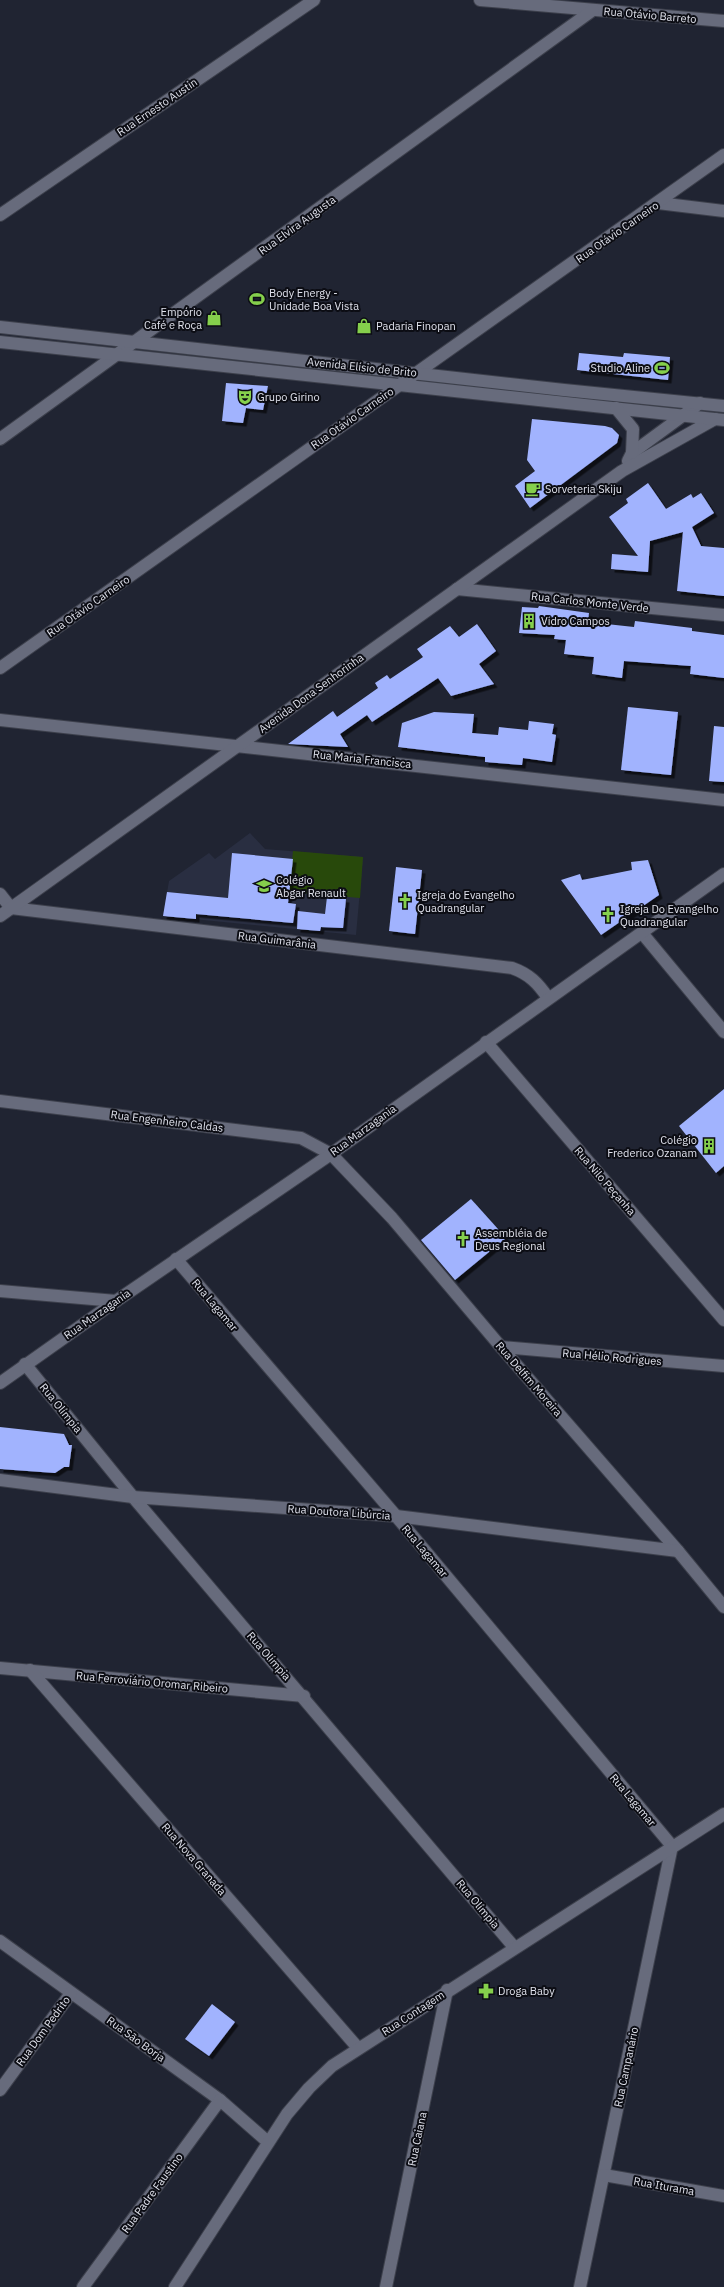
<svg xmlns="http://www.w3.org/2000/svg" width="724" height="2287" viewBox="0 0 724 2287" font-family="'IBM Plex Sans',sans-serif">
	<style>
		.built { fill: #292e41 }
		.green { fill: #28490b }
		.building { fill: #a1b3fe; filter: url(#shadow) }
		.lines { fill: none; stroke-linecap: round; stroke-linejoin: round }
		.street-casing { stroke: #3d404c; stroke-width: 14 }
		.secondary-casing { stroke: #3d404c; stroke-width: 14 }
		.street { stroke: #676b7c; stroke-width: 12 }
		.secondary { stroke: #676b7c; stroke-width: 12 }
		.labels { text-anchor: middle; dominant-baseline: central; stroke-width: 4; stroke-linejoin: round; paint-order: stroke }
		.street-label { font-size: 11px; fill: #e0e2ec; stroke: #0c0d14 }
		.poi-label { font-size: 11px; fill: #e0e2ec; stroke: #0c0d14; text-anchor: start }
	</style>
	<defs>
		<filter id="shadow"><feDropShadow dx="3.5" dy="3.5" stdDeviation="0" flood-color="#0009"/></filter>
	</defs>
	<rect width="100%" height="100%" fill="#202432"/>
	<path class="built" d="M250 833 265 849 363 857 356 935 163 916 169 881 209 853 215 859Z"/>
	<path class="green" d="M293 851 363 857 360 898 289 892Z"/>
	<g class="building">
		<path d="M579 353 623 357 624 353 670 357 668 380 577 370Z"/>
		<path d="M226 383 268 386 263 410 246 408 243 423 222 421Z"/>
		<path d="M532 419 605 426 612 428 619 435 617 443 530 508 515 486 535 471 527 460Z"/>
		<path d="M648 483 666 509 691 494 693 498 701 493 714 513 692 527 701 546 724 548V596L677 591 683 532 650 541 648 572 611 569 612 554 638 556 609 517 628 503 626 499Z"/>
		<path d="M539 606 589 613 588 622 634 627 635 621 692 628V631L724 635V678L690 674 691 666 624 661 622 678 592 674 594 657 564 654 566 640 554 639 555 635 519 633 522 607 538 608Z"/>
		<path d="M477 624 496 651 479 664 494 684 451 696 438 678 372 722 367 715 340 734 348 747 288 744 333 711 337 717 378 688 375 683 387 675 390 679 423 657 417 649 450 626 459 637Z"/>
		<path d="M628 707 678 712 671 775 621 770Z"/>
		<path d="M434 712 474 714 472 733 498 735 499 727 528 730 529 721 554 724 552 734 556 735 552 762 523 758 522 765 485 762V757L398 747 402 723Z"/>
		<path d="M714 726 724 727V782L709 781Z"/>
		<path d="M232 853 293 859 288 903 296 904 293 923 196 914V919L163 916 167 892 228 898Z"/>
		<path d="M648 860 659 895 601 935 561 880 580 874 582 880 632 870 631 862Z"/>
		<path d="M396 867 422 870 415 934 389 931Z"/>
		<path d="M327 897 346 899 343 928 321 927 320 931 297 929 298 911 325 914Z"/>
		<path d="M724 1089V1166L716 1173 679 1126Z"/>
		<path d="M471 1199 506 1238 455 1280 421 1240Z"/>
		<path d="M0 1427 64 1434 69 1445H72L69 1467H64L55 1473 0 1469Z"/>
		<path d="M212 2004 235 2022 209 2056 185 2039Z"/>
	</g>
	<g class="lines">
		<g class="street-casing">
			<g id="street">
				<path d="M480 0 724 21"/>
				<path d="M658 203 724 211"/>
				<path d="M0 215 314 0"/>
				<path d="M0 439 593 10"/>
				<path d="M628 461 632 453 700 403"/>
				<path d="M457 589 724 615"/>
				<path d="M0 668 724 155"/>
				<path d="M0 720 724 800"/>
				<path d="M0 894 11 908 512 968C529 974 538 983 548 998"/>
				<path d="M0 916 622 471 715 419"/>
				<path d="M642 933 724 1032"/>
				<path d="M486 1042 724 1320"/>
				<path d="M0 1101 301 1138 331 1154 392 1218 501 1347 678 1551 724 1607"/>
				<path d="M176 1259 396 1516 672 1846 580 2287"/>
				<path d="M0 1291 116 1301"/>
				<path d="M501 1347 724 1366"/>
				<path d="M25 1364 133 1497 514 1947"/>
				<path d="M0 1383 116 1301 331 1154 724 874"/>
				<path d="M0 1480 133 1497 396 1516 678 1551"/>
				<path d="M0 1668 304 1696"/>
				<path d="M30 1670 358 2048"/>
				<path d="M0 1941 220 2100 268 2142"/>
				<path d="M0 2090 71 1993"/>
				<path d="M604 2175 724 2196"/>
				<path d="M83 2287 220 2100"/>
				<path d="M386 2287 447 1990"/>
			</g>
		</g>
		<g class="secondary-casing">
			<g id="secondary">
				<path d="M0 327 564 390 724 406"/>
				<path d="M0 342 724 420"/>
				<path d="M616 408 633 429 632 453"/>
				<path d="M175 2287 287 2114 309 2088 332 2066 724 1814"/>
			</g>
		</g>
		<use href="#street" class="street"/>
		<use href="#secondary" class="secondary"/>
	</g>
	<defs>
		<g id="stadium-bare" transform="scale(1.2)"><path d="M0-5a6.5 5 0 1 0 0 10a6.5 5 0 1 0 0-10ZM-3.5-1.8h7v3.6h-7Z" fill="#85cf4c" stroke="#0c0d14" stroke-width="2.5" paint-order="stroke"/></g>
		<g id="shop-bare" transform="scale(1.2)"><path d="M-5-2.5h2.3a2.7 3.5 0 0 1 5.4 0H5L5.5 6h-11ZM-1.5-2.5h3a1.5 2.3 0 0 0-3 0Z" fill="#85cf4c" stroke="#0c0d14" stroke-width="2.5" paint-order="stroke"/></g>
		<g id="theatre-bare" transform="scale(1.2)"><path d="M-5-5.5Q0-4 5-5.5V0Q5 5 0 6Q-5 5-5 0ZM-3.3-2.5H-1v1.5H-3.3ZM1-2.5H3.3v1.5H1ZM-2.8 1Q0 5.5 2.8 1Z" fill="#85cf4c" stroke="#0c0d14" stroke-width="2.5" paint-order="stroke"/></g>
		<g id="cafe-bare" transform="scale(1.2)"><path d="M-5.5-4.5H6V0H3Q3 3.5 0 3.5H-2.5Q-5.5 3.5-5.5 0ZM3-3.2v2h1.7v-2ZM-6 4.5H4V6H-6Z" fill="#85cf4c" stroke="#0c0d14" stroke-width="2.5" paint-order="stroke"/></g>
		<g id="building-bare" transform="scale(1.2)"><path d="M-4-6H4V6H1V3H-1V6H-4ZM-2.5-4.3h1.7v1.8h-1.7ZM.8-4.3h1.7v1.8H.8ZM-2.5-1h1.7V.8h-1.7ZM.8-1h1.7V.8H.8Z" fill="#85cf4c" stroke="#0c0d14" stroke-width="2.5" paint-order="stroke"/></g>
		<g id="school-bare" transform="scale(1.2)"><path d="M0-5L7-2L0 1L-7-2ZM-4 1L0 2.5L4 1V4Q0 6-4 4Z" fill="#85cf4c" stroke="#0c0d14" stroke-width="2.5" paint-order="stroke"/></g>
		<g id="church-bare" transform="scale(1.2)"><path d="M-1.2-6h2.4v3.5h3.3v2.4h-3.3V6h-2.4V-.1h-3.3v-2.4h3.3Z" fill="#85cf4c" stroke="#0c0d14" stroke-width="2.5" paint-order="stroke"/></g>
		<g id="pharmacy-bare" transform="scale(1.2)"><path d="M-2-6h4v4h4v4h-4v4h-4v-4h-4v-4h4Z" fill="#85cf4c" stroke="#0c0d14" stroke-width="2.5" paint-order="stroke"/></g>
	</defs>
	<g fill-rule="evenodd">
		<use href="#stadium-bare" x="257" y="299"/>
		<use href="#shop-bare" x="214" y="318"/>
		<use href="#shop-bare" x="364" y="326"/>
		<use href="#stadium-bare" x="662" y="368"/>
		<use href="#theatre-bare" x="245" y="397"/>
		<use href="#cafe-bare" x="533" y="489"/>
		<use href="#building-bare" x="529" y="621"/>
		<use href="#school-bare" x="264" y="886"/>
		<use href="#church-bare" x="405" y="901"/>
		<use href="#church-bare" x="608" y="915"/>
		<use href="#building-bare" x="709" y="1146"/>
		<use href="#church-bare" x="463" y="1239"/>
		<use href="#pharmacy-bare" x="486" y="1991"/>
	</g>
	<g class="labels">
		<g class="street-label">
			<text transform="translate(650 15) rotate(5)">Rua Otávio Barreto</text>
			<text transform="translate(157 107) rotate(-34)">Rua Ernesto Austin</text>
			<text transform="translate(297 225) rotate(-36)">Rua Elvira Augusta</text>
			<text transform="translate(617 232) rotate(-35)">Rua Otávio Carneiro</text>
			<text transform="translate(362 367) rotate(6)">Avenida Elísio de Brito</text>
			<text transform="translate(352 418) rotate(-35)">Rua Otávio Carneiro</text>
			<text transform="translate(590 602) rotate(6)">Rua Carlos Monte Verde</text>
			<text transform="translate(88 606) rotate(-35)">Rua Otávio Carneiro</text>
			<text transform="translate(311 693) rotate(-36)">Avenida Dona Senhorinha</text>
			<text transform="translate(362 759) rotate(6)">Rua Maria Francisca</text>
			<text transform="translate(277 940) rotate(7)">Rua Guimarânia</text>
			<text transform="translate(167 1121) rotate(7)">Rua Engenheiro Caldas</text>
			<text transform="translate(363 1130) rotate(-36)">Rua Marzagania</text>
			<text transform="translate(605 1181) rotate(49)">Rua Nilo Peçanha</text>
			<text transform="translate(215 1305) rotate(50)">Rua Lagamar</text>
			<text transform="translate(97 1314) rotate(-35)">Rua Marzagania</text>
			<text transform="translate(612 1357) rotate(5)">Rua Hélio Rodrigues</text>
			<text transform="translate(529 1379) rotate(49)">Rua Delfim Moreira</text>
			<text transform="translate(61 1408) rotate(51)">Rua Olímpia</text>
			<text transform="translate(339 1512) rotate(4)">Rua Doutora Libúrcia</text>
			<text transform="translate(425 1551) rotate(50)">Rua Lagamar</text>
			<text transform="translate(269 1656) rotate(49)">Rua Olímpia</text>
			<text transform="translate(152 1682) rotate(5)">Rua Ferroviário Oromar Ribeiro</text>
			<text transform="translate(633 1800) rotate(50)">Rua Lagamar</text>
			<text transform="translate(194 1859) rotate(49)">Rua Nova Granada</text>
			<text transform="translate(478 1904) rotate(50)">Rua Olímpia</text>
			<text transform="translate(413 2013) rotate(-33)">Rua Contagem</text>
			<text transform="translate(43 2031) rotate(-54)">Rua Dom Pedrito</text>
			<text transform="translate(136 2039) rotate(36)">Rua São Borja</text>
			<text transform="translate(626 2067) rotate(-78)">Rua Campanário</text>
			<text transform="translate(417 2139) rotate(-78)">Rua Caiana</text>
			<text transform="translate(664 2186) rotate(10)">Rua Iturama</text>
			<text transform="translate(152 2193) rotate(-54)">Rua Padre Faustino</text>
		</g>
		<g class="poi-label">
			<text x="269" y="293">Body Energy -<tspan x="269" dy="13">Unidade Boa Vista</tspan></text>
			<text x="202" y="312" text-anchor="end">Empório<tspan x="202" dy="13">Café e Roça</tspan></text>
			<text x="376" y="326">Padaria Finopan</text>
			<text x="650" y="368" text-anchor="end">Studio Aline</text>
			<text x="257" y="397">Grupo Girino</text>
			<text x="545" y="489">Sorveteria Skiju</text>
			<text x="541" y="621">Vidro Campos</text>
			<text x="276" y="880">Colégio<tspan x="276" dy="13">Abgar Renault</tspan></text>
			<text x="417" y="895">Igreja do Evangelho<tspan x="417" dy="13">Quadrangular</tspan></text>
			<text x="620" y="909">Igreja Do Evangelho<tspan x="620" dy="13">Quadrangular</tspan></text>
			<text x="697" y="1140" text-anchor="end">Colégio<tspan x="697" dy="13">Frederico Ozanam</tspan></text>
			<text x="475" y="1233">Assembléia de<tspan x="475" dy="13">Deus Regional</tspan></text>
			<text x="498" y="1991">Droga Baby</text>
		</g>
	</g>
</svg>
